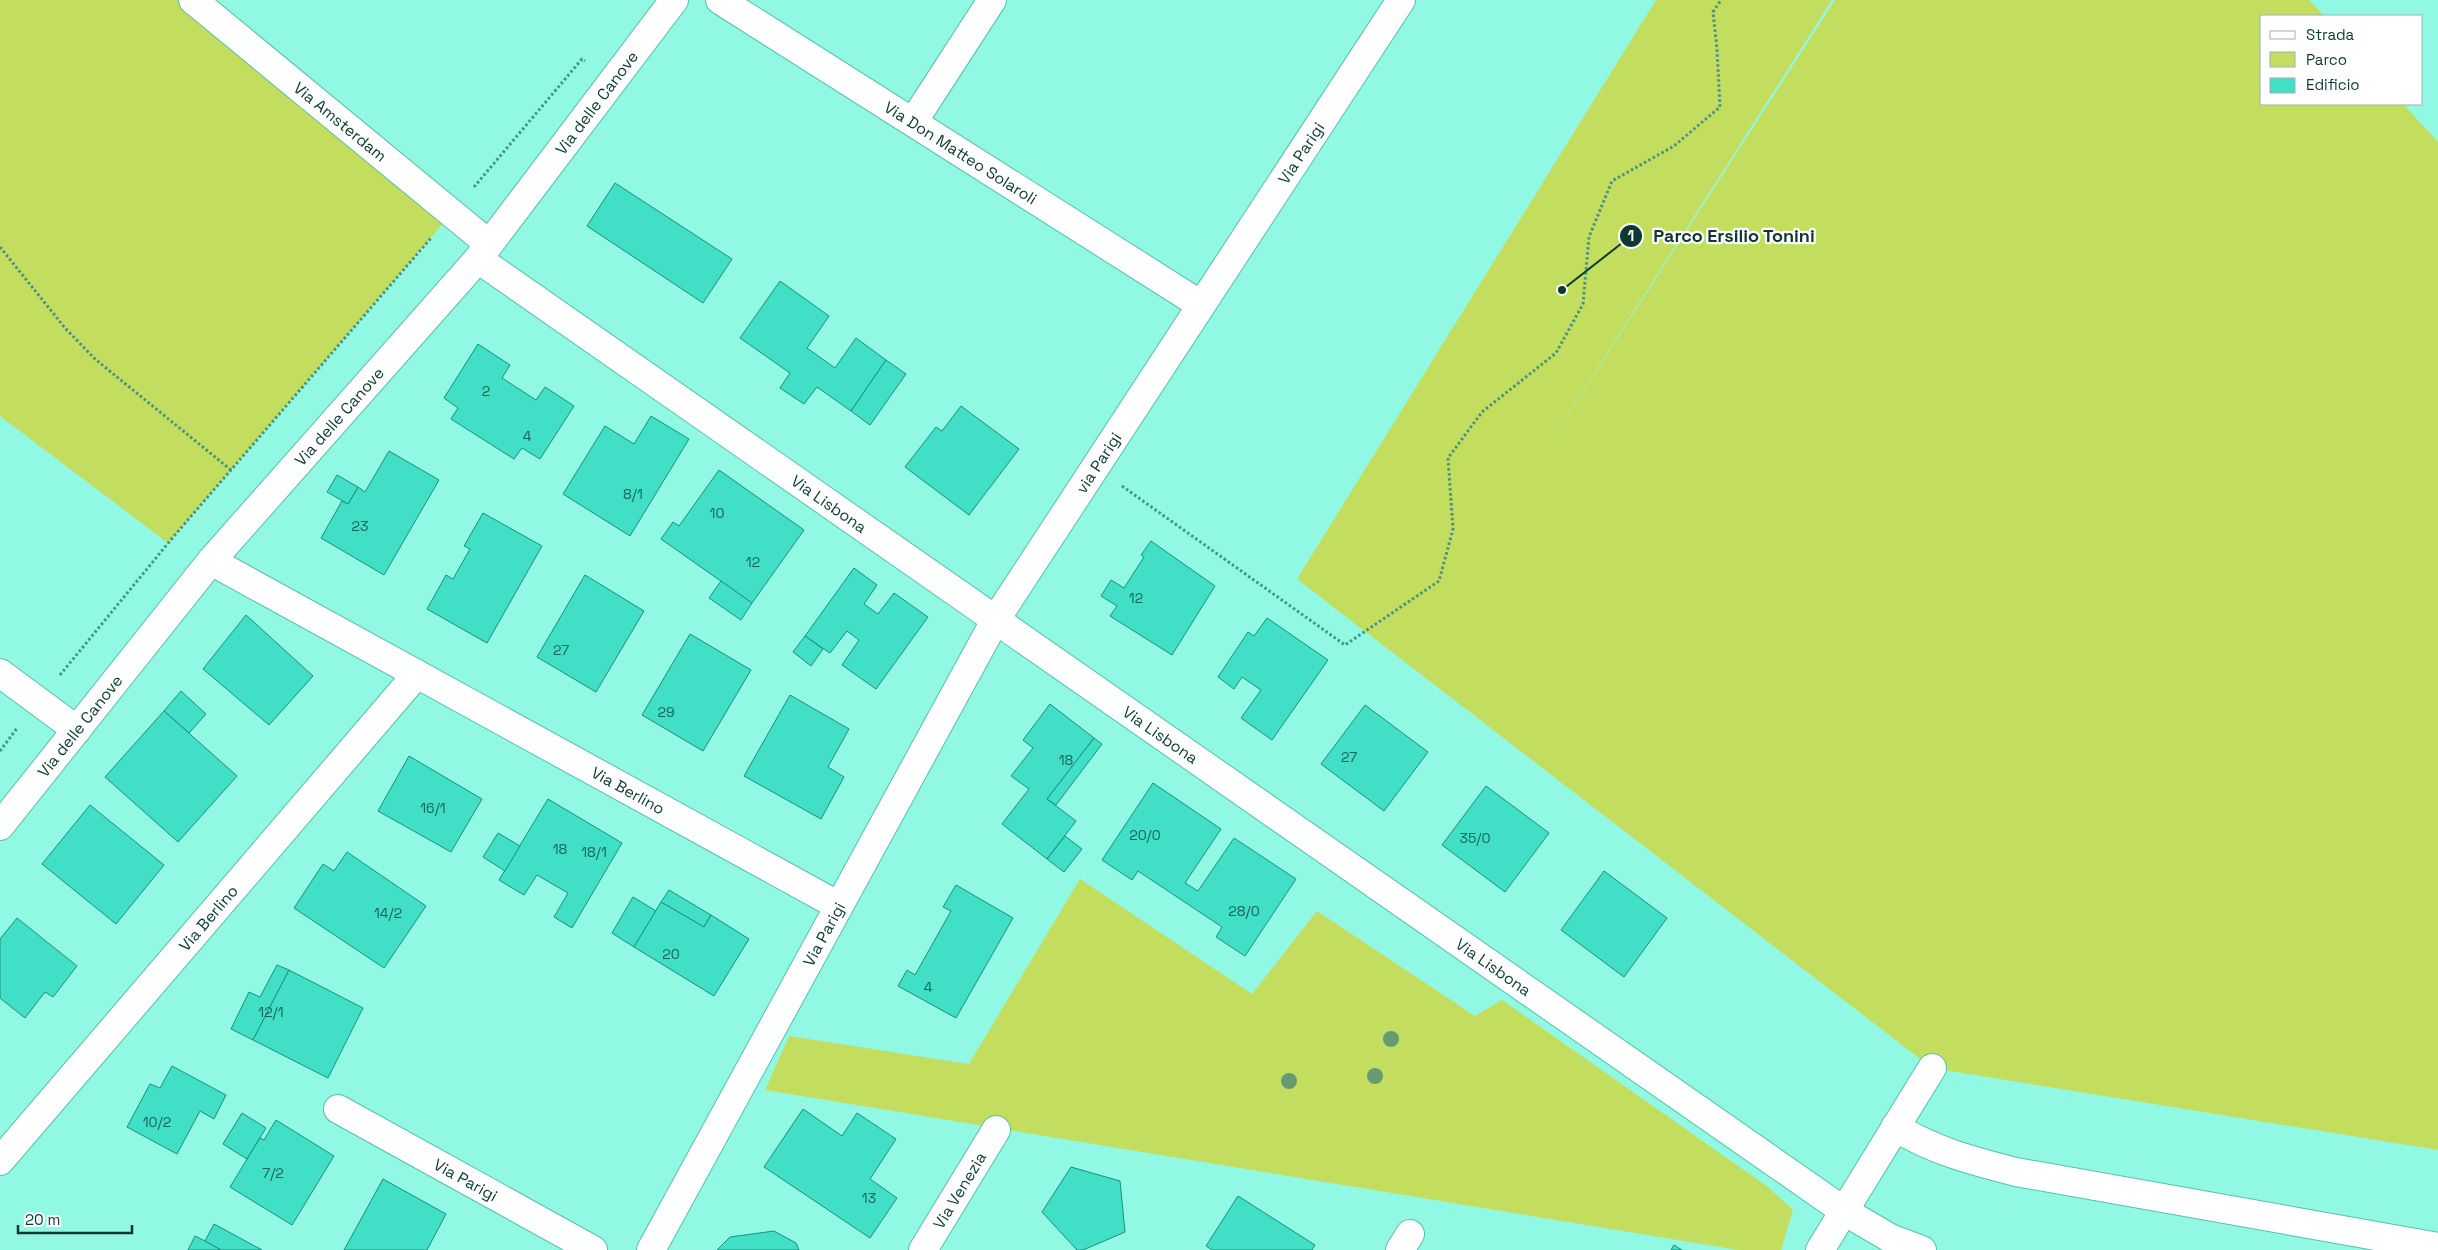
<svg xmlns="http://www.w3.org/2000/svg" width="2438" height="1250" viewBox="0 0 2438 1250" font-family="'Space Grotesk',sans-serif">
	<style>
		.green { fill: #c3de5e }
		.building { fill: #40dfc6; stroke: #19907e }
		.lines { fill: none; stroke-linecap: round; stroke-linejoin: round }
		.minor-casing { stroke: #57bfac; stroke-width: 30 }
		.path { stroke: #499284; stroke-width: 3; stroke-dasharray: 2.5 2.5; stroke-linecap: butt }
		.minor { stroke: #fff; stroke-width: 28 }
		.tree { fill: #669a72 }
		.labels { text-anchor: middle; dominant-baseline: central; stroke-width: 4.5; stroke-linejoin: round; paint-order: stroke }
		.number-label { font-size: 14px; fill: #196358 }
		.street-label { font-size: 16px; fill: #0c3a33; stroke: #fff }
		.leader { fill: none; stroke: #0c3a33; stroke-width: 2 }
		.callout-dot { fill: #0c3a33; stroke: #fff; stroke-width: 2 }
		.mark-label { font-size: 15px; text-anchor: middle; font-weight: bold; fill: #fff }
		.callout-label { font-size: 18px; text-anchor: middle; font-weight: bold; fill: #0c3a33; stroke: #fff; stroke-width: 4.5; stroke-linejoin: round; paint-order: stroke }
	</style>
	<rect width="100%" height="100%" fill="#91f8e3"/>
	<g class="green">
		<path d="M0 0H193L452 213 168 543 0 416Z"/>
		<path d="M1656 0H1832L1516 496 1835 0H2309L2324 16H2262V104H2403L2438 142V1150L1932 1068 1297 579Z"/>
		<path d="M1080 879 1252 994 1317 911 1475 1016 1502 1000 1768 1187 1793 1210 1781 1250H1739L765 1090 789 1036 969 1064Z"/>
	</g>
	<g class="building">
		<path d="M615 183 732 259 703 303 587 226Z"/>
		<path d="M780 281 829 316 807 348 835 368 856 338 886 360 851 411 817 387 804 404 780 388 790 373 740 338Z"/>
		<path d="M478 344 510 365 502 378 536 400 545 387 574 406 540 459 522 448 514 459 451 419 458 408 444 398Z"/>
		<path d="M886 360 906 374 870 425 851 411Z"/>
		<path d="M961 406 1019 449 969 515 905 467 936 427 942 431Z"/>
		<path d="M651 416 689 439 630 536 563 494 605 426 634 444Z"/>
		<path d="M389 451 439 480 384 575 321 538 342 501 348 504 358 487 365 492Z"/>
		<path d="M719 470 804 530 752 603 661 539 673 522 679 526Z"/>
		<path d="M337 475 358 487 348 504 327 492Z"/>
		<path d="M483 513 542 546 487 643 427 609 446 575 453 579 470 549 464 546Z"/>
		<path d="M1151 541 1215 586 1172 655 1110 616 1117 606 1101 596 1111 580 1124 588 1144 557 1141 555Z"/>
		<path d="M854 568 877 585 864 604 878 614 894 593 928 617 876 689 842 665 859 640 847 631 830 653 805 636Z"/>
		<path d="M585 575 644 611 596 692 537 657Z"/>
		<path d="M721 581 752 603 741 620 709 598Z"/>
		<path d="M246 615 313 676 269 725 203 669Z"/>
		<path d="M1267 618 1328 660 1272 740 1241 718 1261 690 1242 677 1234 689 1218 677 1248 632 1254 636Z"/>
		<path d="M690 634 751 670 703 751 642 715Z"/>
		<path d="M805 636 823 649 811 666 793 652Z"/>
		<path d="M181 691 206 714 189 733 164 711Z"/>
		<path d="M790 695 849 729 828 767 844 777 821 819 744 776Z"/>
		<path d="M1050 704 1094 738 1047 799 1076 821 1047 859 1002 824 1029 789 1011 776 1033 748 1023 740Z"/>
		<path d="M1365 705 1428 752 1384 811 1321 764Z"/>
		<path d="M164 711 237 776 178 842 105 777Z"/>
		<path d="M1094 738 1102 744 1056 805 1047 799Z"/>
		<path d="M409 756 482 799 451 852 378 811Z"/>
		<path d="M1153 783 1221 829 1185 883 1198 891 1234 838 1296 879 1245 956 1216 937 1222 927 1138 871 1132 880 1102 860Z"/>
		<path d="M1486 786 1549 833 1505 892 1442 845Z"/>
		<path d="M548 799 622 843 572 928 554 917 568 893 537 875 524 895 499 880Z"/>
		<path d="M90 805 164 865 116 924 42 864Z"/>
		<path d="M498 833 520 846 505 871 483 857Z"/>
		<path d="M1065 836 1082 849 1064 872 1047 859Z"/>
		<path d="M347 852 426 906 384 968 294 908 323 864 334 871Z"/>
		<path d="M1604 871 1667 918 1624 977 1561 930Z"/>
		<path d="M956 885 1013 918 956 1018 898 986 907 970 915 975 951 911 943 907Z"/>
		<path d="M669 890 711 915 704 927 661 902Z"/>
		<path d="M633 897 656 911 634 947 612 933Z"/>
		<path d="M661 902 704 927 711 915 749 939 714 996 634 947Z"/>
		<path d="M17 918 77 966 53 997 45 992 25 1018 0 998V939Z"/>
		<path d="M277 965 289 970 253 1040 231 1029 249 992 260 997Z"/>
		<path d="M289 970 363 1008 328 1078 253 1040Z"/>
		<path d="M172 1066 226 1095 214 1119 200 1111 177 1154 127 1127 150 1084 160 1088Z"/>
		<path d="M803 1109 842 1136 857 1113 896 1139 870 1179 897 1198 870 1238 764 1167Z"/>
		<path d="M242 1113 266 1128 247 1159 223 1144Z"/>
		<path d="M276 1120 334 1156 292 1225 230 1187 260 1138 264 1140Z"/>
		<path d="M1071 1167 1120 1181 1125 1232 1083 1250H1077L1042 1212Z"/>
		<path d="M383 1179 446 1214 427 1250H344Z"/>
		<path d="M1238 1196 1315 1245 1312 1250H1212L1206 1246Z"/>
		<path d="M214 1224 262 1250H221L205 1241Z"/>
		<path d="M774 1231 796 1243 799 1250H717L730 1237Z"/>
		<path d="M195 1236 205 1241 221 1250H188Z"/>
		<path d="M1674 1245 1682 1250H1671Z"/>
	</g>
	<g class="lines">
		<g class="minor-casing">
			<g id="minor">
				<path id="s1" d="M193 0 489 244"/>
				<path id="s2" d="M720 0 1201 305"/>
				<path d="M913 122 992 0"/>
				<path id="s3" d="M478 259 1844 1211 1890 1238 1922 1250"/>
				<path id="s4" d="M211 561 839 906"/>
				<path d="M0 673 77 730"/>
				<path id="s5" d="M0 826 211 561 478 259 674 0"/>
				<path id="s6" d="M338 1109 593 1250"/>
				<path d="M1895 1127C1934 1151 1973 1161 2016 1172L2438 1247"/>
				<path id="s7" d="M0 1161 417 674"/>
				<path id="s8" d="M651 1250 996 619 1401 0"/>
				<path id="s9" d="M923 1250 996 1130"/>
				<path d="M1400 1250 1410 1234"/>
				<path d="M1820 1250 1932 1068"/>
			</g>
		</g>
		<g class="path">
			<path d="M474 187 582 59 585 61"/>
			<path d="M0 247 65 328 95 359 231 470"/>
			<path d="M1122 486 1345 645 1439 581 1453 529 1448 458 1482 412 1556 353 1583 304 1589 237 1612 181 1674 146 1720 107 1717 49 1713 12 1721 0"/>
			<path d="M60 675 174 536 431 238"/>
			<path d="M0 751 18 727"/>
		</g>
		<use href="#minor" class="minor"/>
	</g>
	<g class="tree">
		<circle cx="1391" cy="1039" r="8"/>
		<circle cx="1375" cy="1076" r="8"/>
		<circle cx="1289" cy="1081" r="8"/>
	</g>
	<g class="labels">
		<g class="number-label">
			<text x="486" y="391">2</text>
			<text x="527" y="436">4</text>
			<text x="633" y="494">8/1</text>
			<text x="717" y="513">10</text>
			<text x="360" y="526">23</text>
			<text x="753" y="562">12</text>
			<text x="1136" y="598">12</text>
			<text x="561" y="650">27</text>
			<text x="666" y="712">29</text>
			<text x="1349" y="757">27</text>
			<text x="1066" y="760">18</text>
			<text x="433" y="808">16/1</text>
			<text x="1145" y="835">20/0</text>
			<text x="1475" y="838">35/0</text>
			<text x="560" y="849">18</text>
			<text x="594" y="852">18/1</text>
			<text x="1244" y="911">28/0</text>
			<text x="388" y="913">14/2</text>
			<text x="671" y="954">20</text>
			<text x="928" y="987">4</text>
			<text x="271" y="1012">12/1</text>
			<text x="157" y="1122">10/2</text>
			<text x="273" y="1173">7/2</text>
			<text x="869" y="1198">13</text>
		</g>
		<g class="street-label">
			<text stroke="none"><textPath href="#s5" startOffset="938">Via delle Canove</textPath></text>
			<text stroke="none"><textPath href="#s1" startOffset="191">Via Amsterdam</textPath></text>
			<text stroke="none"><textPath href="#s2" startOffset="285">Via Don Matteo Solaroli</textPath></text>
			<text stroke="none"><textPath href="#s8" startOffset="1276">Via Parigi</textPath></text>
			<text stroke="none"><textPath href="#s5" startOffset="532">Via delle Canove</textPath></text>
			<text stroke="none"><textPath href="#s8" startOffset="906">via Parigi</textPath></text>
			<text stroke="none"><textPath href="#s3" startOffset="428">Via Lisbona</textPath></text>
			<text stroke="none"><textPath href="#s5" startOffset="128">Via delle Canove</textPath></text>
			<text stroke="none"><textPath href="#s3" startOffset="832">Via Lisbona</textPath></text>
			<text stroke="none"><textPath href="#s4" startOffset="476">Via Berlino</textPath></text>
			<text stroke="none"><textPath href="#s7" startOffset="320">Via Berlino</textPath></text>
			<text stroke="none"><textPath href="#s8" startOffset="360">Via Parigi</textPath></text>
			<text stroke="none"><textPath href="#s3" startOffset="1238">Via Lisbona</textPath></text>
			<text stroke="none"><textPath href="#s6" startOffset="146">Via Parigi</textPath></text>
			<text stroke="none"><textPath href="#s9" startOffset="70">Via Venezia</textPath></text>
		</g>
	</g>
	<path class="leader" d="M1562 290L1631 236"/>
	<g class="callout-dot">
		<circle cx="1562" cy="290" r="5"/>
		<circle cx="1631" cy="236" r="12"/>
	</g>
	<g class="mark-label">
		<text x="1631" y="241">1</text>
	</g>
	<g class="callout-label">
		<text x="1734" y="242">Parco Ersilio Tonini</text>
	</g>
	<rect x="2260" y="15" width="162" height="90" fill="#ffffff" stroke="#9eb0ad"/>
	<rect x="2270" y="31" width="25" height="8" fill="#ffffff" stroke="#9eb0ad"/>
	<text x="2306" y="40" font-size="15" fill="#0c3a33">Strada</text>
	<rect x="2270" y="52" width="25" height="15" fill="#c3de5e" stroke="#9eb0ad"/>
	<text x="2306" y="65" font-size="15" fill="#0c3a33">Parco</text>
	<rect x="2270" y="78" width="25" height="15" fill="#40dfc6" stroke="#9eb0ad"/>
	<text x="2306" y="90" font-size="15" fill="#0c3a33">Edificio</text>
	<path d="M18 1225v8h114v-8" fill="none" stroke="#0c3a33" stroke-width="2.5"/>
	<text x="25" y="1225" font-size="15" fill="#0c3a33" stroke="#ffffff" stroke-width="4" paint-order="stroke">20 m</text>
</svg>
